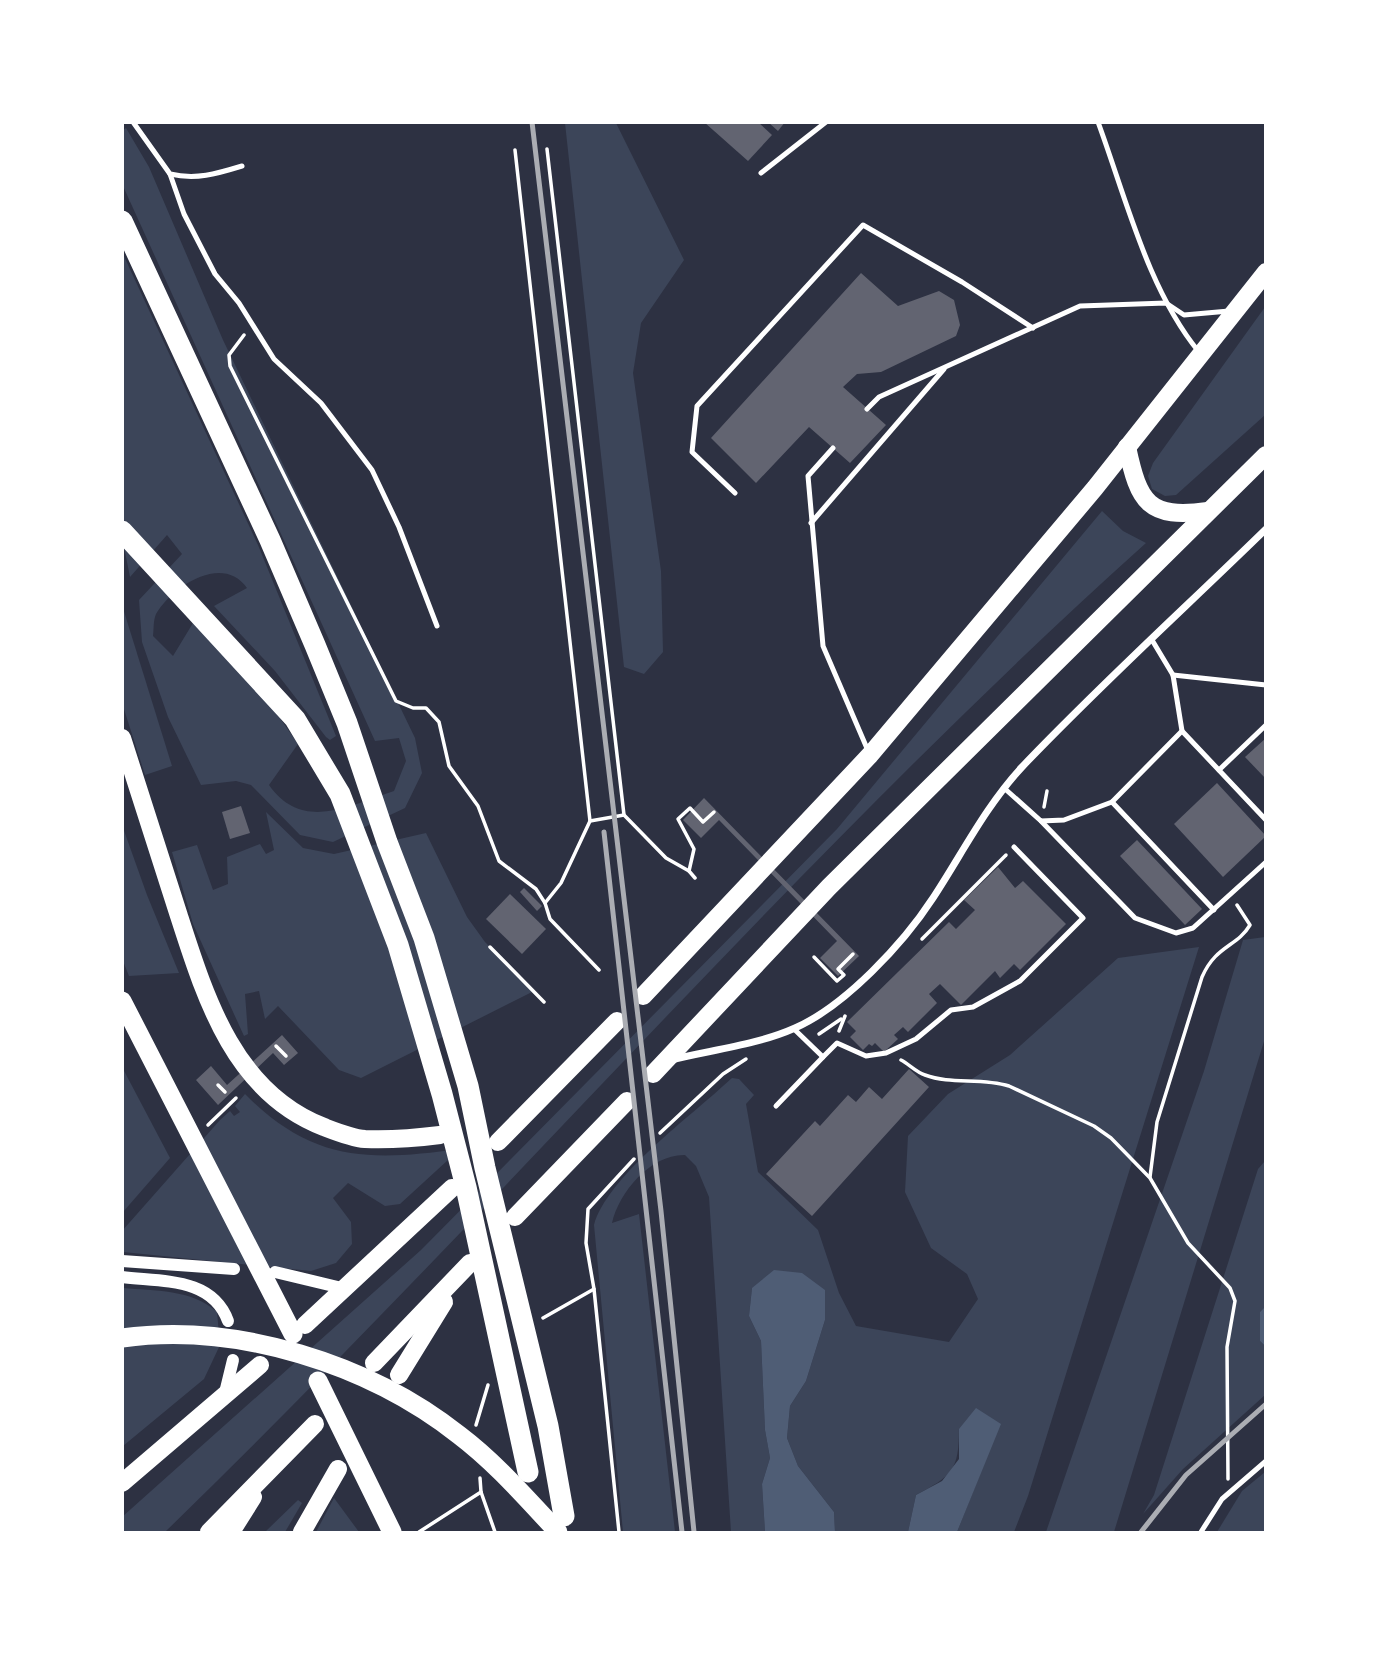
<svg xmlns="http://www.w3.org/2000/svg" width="1388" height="1655" viewBox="0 0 1388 1655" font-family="Overpass,sans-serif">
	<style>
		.green { fill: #3c4559 }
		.water { fill: #4f5d75 }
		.building { fill: #626471 }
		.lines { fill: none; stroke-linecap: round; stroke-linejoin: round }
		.path { stroke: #fff; stroke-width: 3.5 }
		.service { stroke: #fff; stroke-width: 5 }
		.minor { stroke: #fff; stroke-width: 7 }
		.tertiary { stroke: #fff; stroke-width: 12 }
		.primary { stroke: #fff; stroke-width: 18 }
		.trunk { stroke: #fff; stroke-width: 19 }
		.motorway { stroke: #fff; stroke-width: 21 }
		.rail { stroke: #abadb3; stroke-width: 5 }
	</style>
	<rect width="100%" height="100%" fill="#2d3142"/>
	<g class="green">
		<path d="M565 123H616L684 260 641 323 633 373 661 571 663 652 644 674 624 667Z"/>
		<path d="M126 128 149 167 223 340 415 738 422 773 405 808 333 842 300 835 251 785 236 781 201 785 168 717 142 642 139 600 182 554 167 535 130 577 122 537V252L258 545 336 736 330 740 326 737 275 671 214 606 247 588C223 553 172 586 156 614 153 621 154 629 153 636L173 656 193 623 268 701 298 744 269 785C303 833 350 805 394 791L406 761 399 738 375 741 123 186V130Z"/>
		<path d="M1265 307V415L1176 495 1165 496 1152 489 1148 476 1153 463Z"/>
		<path d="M1102 511 1123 531 1146 543C800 854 498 1209 165 1532H123L122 1517 421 1250 837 829Z"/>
		<path d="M122 605 172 766 145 775 123 706Z"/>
		<path d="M266 812 303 848 334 854 426 833 467 917 485 942 534 991 361 1078 339 1070 278 1006 265 1019 259 991 245 994 248 1034 244 1036 193 924 172 852 197 845 213 890 228 884 227 857 260 844 266 854 274 850Z"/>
		<path d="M122 825 147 895 179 973 129 976 123 961Z"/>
		<path d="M1265 937V1038L1114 1532H1046L1204 1071 1243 940Z"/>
		<path d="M1199 947 1028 1496 1014 1532H957L1000 1424 959 1429C959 1470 952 1476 916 1495L908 1532H835L834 1512 798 1466 787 1438 790 1406 806 1381 825 1320V1290L752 1288 749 1316 761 1341 765 1430 770 1458 762 1484 765 1532H731L709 1197 696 1166 685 1155C651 1154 619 1192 612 1223L639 1214 675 1532H623L594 1225C607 1178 686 1120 723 1086L732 1078 739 1079 754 1095 746 1104 758 1172 818 1230 839 1293 856 1326 949 1342 978 1299 967 1274 931 1248 905 1192 908 1136 948 1094 1010 1055 1118 958Z"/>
		<path d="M122 1067 170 1158 123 1212H122Z"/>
		<path d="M245 1094C313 1163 371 1161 460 1149L400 1204 385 1206 348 1183 333 1198 351 1222 352 1244 336 1263 311 1271 123 1252 122 1231 220 1120 230 1111 234 1116 240 1112 235 1106Z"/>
		<path d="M1265 1161 1266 1307 1260 1312V1341L1265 1346V1395L1183 1469 1143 1514 1154 1495 1258 1169Z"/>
		<path d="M123 1288C154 1291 192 1289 217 1312L220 1345 204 1379 123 1446Z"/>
		<path d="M1265 1472V1532H1217L1242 1491Z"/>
		<path d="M334 1498 359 1532H316Z"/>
		<path d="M298 1500 302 1503 285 1532H265Z"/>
	</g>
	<g class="water">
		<path d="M774 1270 802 1273 825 1290V1320L806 1381 790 1406 787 1438 798 1466 834 1512 835 1532H765L762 1484 770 1458 765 1430 761 1341 749 1316 752 1288Z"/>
		<path d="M1265 1307V1346L1260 1341V1312Z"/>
		<path d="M976 1408 1001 1424 957 1532H908L916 1495 942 1481 959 1459V1429Z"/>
	</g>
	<g class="building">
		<path d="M704 122H758L772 135 748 161Z"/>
		<path d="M768 122H785L778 131Z"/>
		<path d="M861 273 898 306 939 291 954 300 960 325 956 336 881 372 857 374 843 387 886 425 850 463 809 427 756 483 711 438Z"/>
		<path d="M1266 738V779L1245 757Z"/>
		<path d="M1217 783 1266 836 1223 877 1174 824Z"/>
		<path d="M704 798 859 956 838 976 820 958 837 941 719 820 701 838 683 820Z"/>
		<path d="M241 806 250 833 230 839 222 812Z"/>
		<path d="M1137 840 1202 909 1185 925 1120 856Z"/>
		<path d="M998 867 1015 888 1023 881 1066 924 1020 970 1014 964 1000 978 995 971 961 1005 940 984 929 994 937 1003 908 1032 903 1027 894 1035 898 1039 884 1052 875 1043 872 1046 869 1044 863 1050 850 1037 856 1031 847 1022 949 922 956 929 975 910 964 900Z"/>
		<path d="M524 888 542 906 537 911 520 892Z"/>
		<path d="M510 894 546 929 522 954 486 919Z"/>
		<path d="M282 1035 298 1053 284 1065 273 1053 218 1105 196 1080 211 1066 227 1085Z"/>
		<path d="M909 1069 929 1087 812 1216 766 1174 815 1121 820 1126 848 1095 856 1102 869 1087 882 1099Z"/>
	</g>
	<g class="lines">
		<g class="path">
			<path d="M547 149 624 815 666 858 689 871 695 878"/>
			<path d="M515 150 590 821 561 883 545 903 550 919 599 970"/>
			<path d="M244 335 229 355 230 366 396 701 413 708H426L439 722 449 766 478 806 499 861 536 889 545 903"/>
			<path d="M1044 807 1047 791"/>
			<path d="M590 821 624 815"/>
			<path d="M689 871 694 849 678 819 690 808 703 822 714 812"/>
			<path d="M922 939 1006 855"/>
			<path d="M490 947 544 1002"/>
			<path d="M814 957 837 981 844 975 838 969 853 954"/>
			<path d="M839 1031 845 1016"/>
			<path d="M819 1034 841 1019"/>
			<path d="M276 1046 286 1056"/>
			<path d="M901 1060C909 1064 916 1072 925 1075 951 1085 981 1077 1009 1086L1094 1126 1111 1138 1150 1178 1188 1243 1230 1288 1235 1301 1227 1347 1228 1479"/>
			<path d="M218 1085 225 1092"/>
			<path d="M208 1125 236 1098"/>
			<path d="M660 1133 723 1074 746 1059"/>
			<path d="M1150 1177 1157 1122 1202 977C1216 945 1237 947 1250 925L1237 905"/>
			<path d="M594 1289 619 1532"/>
			<path d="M543 1318 594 1289 586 1243 588 1209 634 1159"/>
			<path d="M476 1425 488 1385"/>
			<path d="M480 1478 481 1492 495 1532"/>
			<path d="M419 1532 481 1492"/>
		</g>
		<g class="service">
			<path d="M133 122 170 174C196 180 216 174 242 166"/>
			<path d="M1098 122C1126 198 1148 290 1199 352"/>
			<path d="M761 173 826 122"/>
			<path d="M170 174 184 214 215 274 239 303 274 359 321 403 372 470 399 527 437 626"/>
			<path d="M867 409 879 397 1080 306 1166 303 1184 315 1229 311"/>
			<path d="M833 448 808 476 823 646 869 753"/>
			<path d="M735 493 692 452 697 406 863 225 962 282 1033 328"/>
			<path d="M811 523 944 369"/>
			<path d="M1173 675 1266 685"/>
			<path d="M1182 731 1266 820"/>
			<path d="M1219 770 1266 725"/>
			<path d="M1004 788 1041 821 1064 820 1112 802 1182 731 1173 675 1152 640"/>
			<path d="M1112 802 1214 910"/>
			<path d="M1041 821 1135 918 1176 933 1193 928 1266 862"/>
			<path d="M794 1029 823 1057 837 1043 866 1056 886 1053 916 1039 951 1010 973 1007 1020 981 1083 918 1014 847"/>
			<path d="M776 1106 823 1057"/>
			<path d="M1201 1532 1222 1499 1266 1461"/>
		</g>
		<path class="minor" d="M671 1060C711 1050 757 1045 795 1028 845 1006 903 944 933 898 962 854 985 807 1022 767 1100 685 1185 608 1266 529"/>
		<g class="tertiary">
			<path d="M122 1261 234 1269"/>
			<path d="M275 1272 346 1289"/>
			<path d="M122 1277C162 1282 212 1277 228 1321"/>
			<path d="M224 1397 233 1360"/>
		</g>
		<g class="primary">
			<path d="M1127 447C1139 503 1148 519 1208 511"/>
			<path d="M122 738C141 798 160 857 179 916 206 1000 235 1093 324 1127 337 1132 352 1138 365 1139 389 1140 416 1138 440 1135"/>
			<path d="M643 996 870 755 1095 488 1266 272"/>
			<path d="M653 1074 829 887 1266 455"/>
			<path d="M498 1142 617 1021"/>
			<path d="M515 1217 627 1101"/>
			<path d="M305 1325 452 1188"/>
			<path d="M374 1363 470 1263"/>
			<path d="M399 1375 444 1302"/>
			<path d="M122 1483 260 1365"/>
			<path d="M209 1532 315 1424"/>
			<path d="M231 1532 253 1497"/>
			<path d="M302 1532 338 1469"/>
		</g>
		<g class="trunk">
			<path d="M122 1001 293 1334"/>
			<path d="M122 1338C237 1322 369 1364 459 1435 496 1463 526 1498 558 1532"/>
			<path d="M318 1381 392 1532"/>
		</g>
		<g class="motorway">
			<path d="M122 221 270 540 315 645 347 723 387 842 424 938 468 1086 485 1168 548 1426 564 1516"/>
			<path d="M122 531 295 719 340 794 398 945 442 1094 466 1187 528 1472"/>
		</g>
		<g class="rail">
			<path d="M532 122 661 1211 694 1532"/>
			<path d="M604 832 682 1532"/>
			<path d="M1141 1532 1186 1475 1266 1404"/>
		</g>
	</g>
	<rect width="1388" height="1655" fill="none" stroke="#ffffff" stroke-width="248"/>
</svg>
